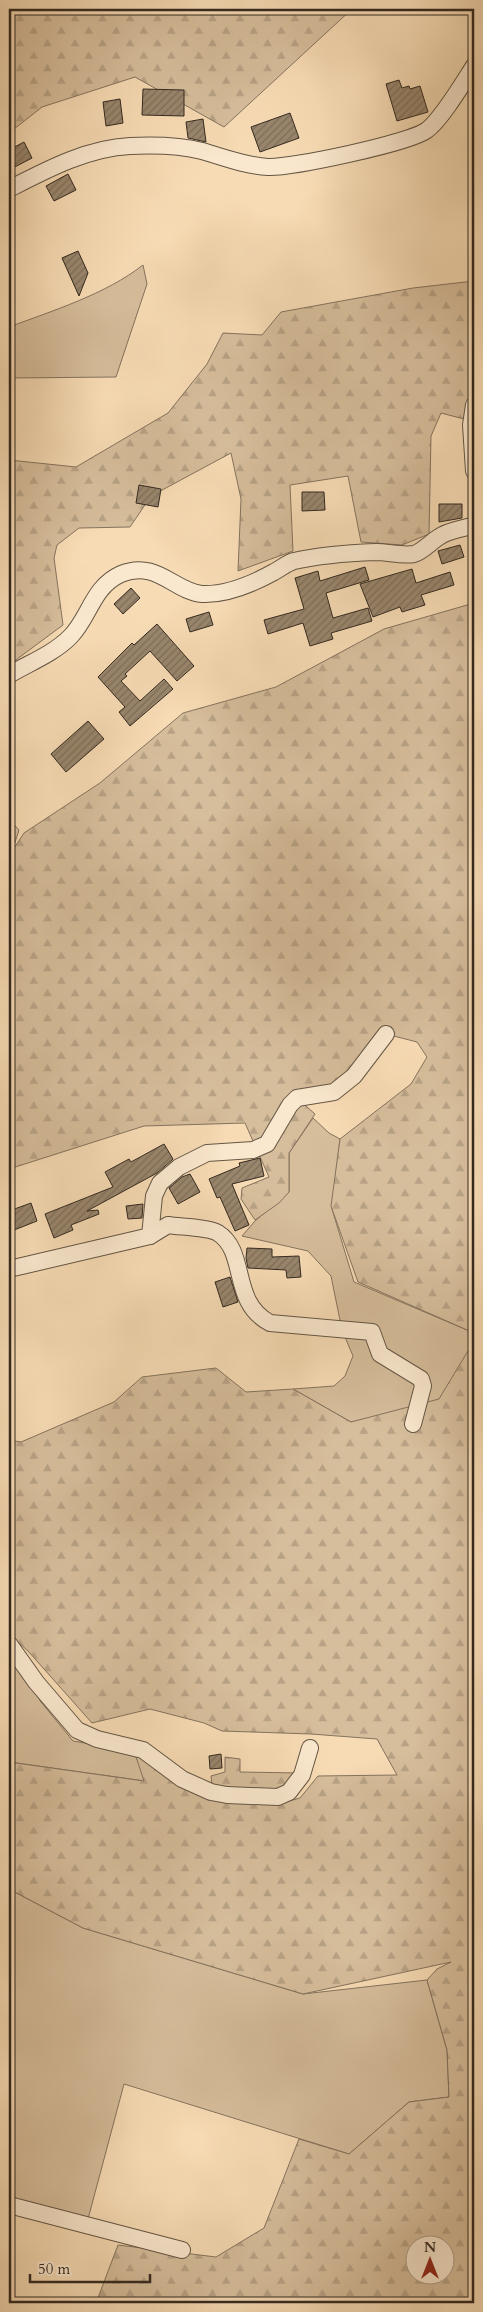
<svg xmlns="http://www.w3.org/2000/svg" width="483" height="2312" viewBox="0 0 483 2312" font-family="Cardo,serif">
	<style>
		.grass { fill: #d6bd9b; stroke: #84735e }
		.forest { fill: url(#forest-firs); stroke: #84735e; fill-rule: evenodd }
		.building { fill: url(#building-hatch); stroke: #332920 }
		.lines { fill: none; stroke-linecap: round; stroke-linejoin: round }
		.street-casing { stroke: #645645; stroke-width: 18 }
		.path { stroke: #332920; stroke-width: 3; stroke-dasharray: 1 2.5; stroke-linecap: butt }
		.street { stroke: #fae8ce; stroke-width: 16 }
	</style>
	<defs>
		<pattern id="forest-firs" width="22" height="20" patternUnits="userSpaceOnUse" patternTransform="scale(1.25)"><rect width="22" height="20" fill="#d6bd9b"/><path d="M5 1l3.5 6h-7zM16 11l3.5 6h-7z" fill="#b8a285"/></pattern>
		<pattern id="building-hatch" width="6" height="6" patternUnits="userSpaceOnUse" patternTransform="scale(1.25)"><rect width="6" height="6" fill="#99866d"/><path d="M-1 1l2-2M0 6l6-6M5 7l2-2" fill="none" stroke="#7d6e59"/></pattern>
	</defs>
	<rect width="100%" height="100%" fill="#f7dbb4"/>
	<filter id="stains"><feTurbulence type="fractalNoise" baseFrequency=".004" numOctaves="4"/><feColorMatrix values="0 0 0 0 .2 0 0 0 0 .09 0 0 0 0 .02 0 0 0 .5 -.17"/></filter>
	<radialGradient id="worn" r=".72"><stop offset=".6" stop-color="#630" stop-opacity="0"/><stop offset="1" stop-color="#630" stop-opacity=".3"/></radialGradient>
	<g class="grass">
		<path d="M143 265 147 284 116 377 9 378V327C52 311 106 294 143 265Z"/>
		<path d="M9 819 19 830 9 861Z"/>
		<path d="M313 1118 329 1133 340 1139 332 1209 354 1282 474 1333V1341L442 1402 351 1422 293 1389 334 1386 345 1376 353 1356 342 1330 331 1276 308 1251 242 1236 255 1221 289 1192V1153Z"/>
		<path d="M9 1658 17 1665 41 1702 73 1741 134 1751 145 1781 9 1762Z"/>
		<path d="M9 1889 83 1928 303 1994 427 1980 447 2050 449 2097 409 2102 349 2154 124 2084 88 2219 9 2199Z"/>
	</g>
	<g class="forest">
		<path d="M9 9H352L224 127 135 77 42 107 9 133Z"/>
		<path d="M474 281V371H470L468 420 441 413 431 436 429 534 402 545 361 542 348 476 290 485 293 551 238 571 241 499 231 453 151 496 130 527 79 528 57 545 54 558 63 625 9 665V460L76 467 168 413 207 364 223 333 262 335 281 312 413 288Z"/>
		<path d="M474 603V1333L358 1282 331 1206 340 1139 411 1084 427 1057 417 1042 390 1035 346 1082 298 1099 315 1114 289 1153V1192L279 1203 255 1220 241 1199 242 1188 269 1177 245 1123 144 1126 9 1169V856L24 833 100 783 183 713 276 687 384 629Z"/>
		<path d="M474 1341V2303H96L118 2245 216 2257 264 2228 299 2139 349 2154 409 2102 449 2097 447 2050 427 1980 437 1969 451 1962 303 1994 83 1928 9 1889V1762L144 1781 134 1751 212 1786 211 1776 225 1772V1757L240 1759V1772L299 1773 282 1803 300 1798 318 1776 397 1775 377 1739 311 1734 222 1731 204 1723 150 1709 92 1723 28 1651 9 1634V1440L21 1442 114 1402 142 1377 216 1368 246 1392 293 1389 351 1422 439 1399ZM416 2244H446V2274H416Z"/>
	</g>
	<g class="building">
		<path d="M399 80 402 88 409 86 410 89 420 86 428 112 397 121 386 84Z"/>
		<path d="M143 89 184 90V116L142 115Z"/>
		<path d="M120 99 123 123 106 126 103 102Z"/>
		<path d="M290 113 299 138 260 152 251 127Z"/>
		<path d="M203 119 206 142 188 138 186 122Z"/>
		<path d="M24 142 32 158 9 170V150Z"/>
		<path d="M68 174 76 190 54 201 46 186Z"/>
		<path d="M78 251 88 273 79 296 62 258Z"/>
		<path d="M139 485 161 489 158 507 136 503Z"/>
		<path d="M302 492H324L325 510 302 511Z"/>
		<path d="M439 504H462V518L439 522Z"/>
		<path d="M460 545 464 557 442 564 438 551Z"/>
		<path d="M365 567 369 580 326 593 333 618 368 608 372 621 331 633 333 639 310 646 303 623 268 634 264 620 304 609 295 578 318 571 320 581Z"/>
		<path d="M412 569 416 583 450 572 454 585 421 595 425 605 402 612 400 607 373 617 360 584Z"/>
		<path d="M131 588 140 598 123 614 114 604Z"/>
		<path d="M209 612 213 625 190 632 186 619Z"/>
		<path d="M157 624 194 666 177 681 150 651 125 674 127 676 121 681 140 701 164 679 173 689 130 726 119 712 125 707 98 677 132 643 134 645Z"/>
		<path d="M88 721 104 739 66 772 51 754Z"/>
		<path d="M164 1144 173 1159 157 1173 87 1211 98 1210 99 1214 71 1225 73 1230 54 1238 45 1214 113 1187 105 1172 129 1159 131 1162Z"/>
		<path d="M260 1158 264 1176 232 1184 249 1225 235 1231 220 1197 217 1198 209 1179 240 1166 239 1163Z"/>
		<path d="M190 1174 200 1192 178 1204 169 1188 182 1177Z"/>
		<path d="M31 1203 37 1221 9 1232V1211Z"/>
		<path d="M143 1204 142 1218 128 1219 126 1206Z"/>
		<path d="M247 1248 272 1249V1257L299 1256 301 1277 287 1278 286 1270 248 1268 246 1258Z"/>
		<path d="M230 1277 238 1302 223 1307 215 1282Z"/>
		<path d="M221 1754 222 1768 210 1769 209 1756Z"/>
	</g>
	<g class="lines">
		<g class="street-casing">
			<g id="street">
				<path d="M9 189C46 170 87 148 130 146 153 145 179 145 202 151 223 157 246 166 268 167 291 168 410 143 427 130 441 120 463 83 474 66"/>
				<path d="M474 405 471 425 474 471"/>
				<path d="M9 675C29 663 53 654 70 637 90 617 92 587 121 574 156 559 175 592 202 594 226 595 254 583 274 572 280 569 287 563 294 561 320 555 349 553 376 552 388 552 402 556 414 554 422 552 432 541 439 537 448 530 463 529 474 525"/>
				<path d="M150 1236 154 1196 160 1183 179 1167 207 1153 253 1150 267 1144 290 1105 297 1098 334 1092 354 1076 386 1034"/>
				<path d="M9 1269 150 1236 168 1225C180 1227 208 1227 218 1233 248 1252 230 1302 270 1323L372 1332 380 1354 421 1379 423 1386 413 1424"/>
				<path d="M9 1644 36 1682 77 1730 97 1739 143 1750 182 1779 211 1792 227 1795 278 1797 289 1792 302 1775 310 1748"/>
				<path d="M9 2205 182 2250"/>
			</g>
		</g>
		<path class="path" d="M469 543 474 551"/>
		<use href="#street" class="street"/>
	</g>
	<rect width="483" height="2312" fill="none" stroke="#f7dbb4" stroke-width="30"/>
	<rect x="10" y="10" width="463" height="2292" fill="none" stroke="#332920" stroke-width="2.5"/>
	<rect x="15" y="15" width="453" height="2282" fill="none" stroke="#332920"/>
	<g transform="translate(430 2260)"><circle r="24" fill="#fae8ce" stroke="#aa9c88"/>
	<path d="M0-4L9 19L0 12L-9 19Z" fill="#8f2418"/>
	<text y="-8" font-size="14" font-weight="bold" text-anchor="middle" fill="#332920">N</text>
	</g>
	<path d="M30 2274v8h120v-8" fill="none" stroke="#332920" stroke-width="2.5"/>
	<text x="38" y="2274" font-size="15" fill="#332920" stroke="#fae8ce" stroke-width="4" paint-order="stroke">50 m</text>
	<rect width="100%" height="100%" filter="url(#stains)"/>
	<rect width="100%" height="100%" fill="url(#worn)"/>
</svg>
